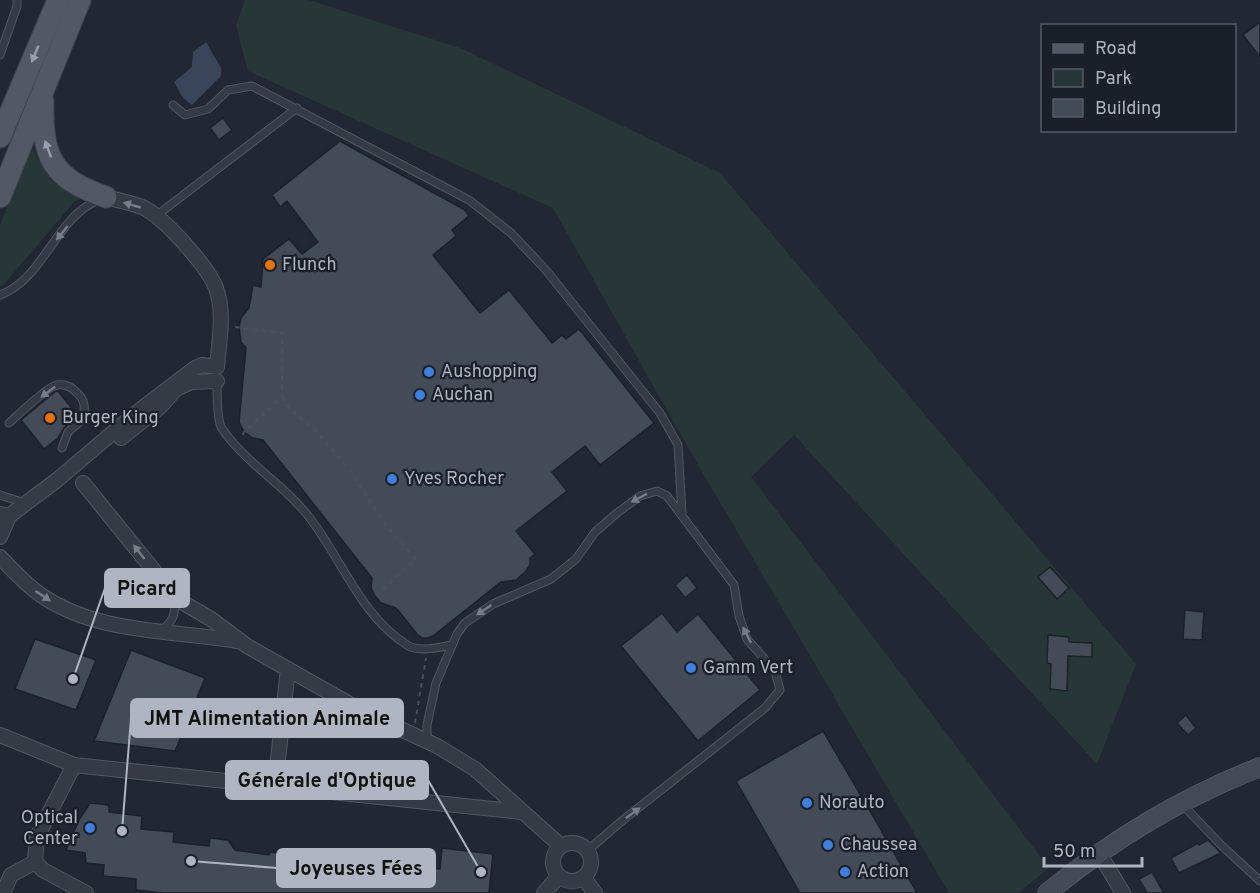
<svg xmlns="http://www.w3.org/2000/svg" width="1260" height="893" viewBox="0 0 1260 893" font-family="Overpass,sans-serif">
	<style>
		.green { fill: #273738 }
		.water { fill: #39455b }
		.building { fill: #434b57; stroke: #1c212a; stroke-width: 1.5 }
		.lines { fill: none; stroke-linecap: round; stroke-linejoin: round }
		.lane-casing { stroke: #525862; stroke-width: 9 }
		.street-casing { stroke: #525862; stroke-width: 16 }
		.secondary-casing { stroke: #525862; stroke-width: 20 }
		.primary-casing { stroke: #3e434d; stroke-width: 23 }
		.path { stroke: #455356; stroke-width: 2; stroke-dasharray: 4.5 4.5; stroke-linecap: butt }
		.lane { stroke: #353a44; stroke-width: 7 }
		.street { stroke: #353a44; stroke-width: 14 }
		.secondary { stroke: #434956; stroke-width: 18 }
		.primary { stroke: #535964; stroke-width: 21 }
		.oneway { fill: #989eaa }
		.oneway2 { fill: #787e89 }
		.food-dot { fill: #e8710a; stroke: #1a1f28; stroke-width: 2 }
		.shop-dot { fill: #3f7fe0; stroke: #1a1f28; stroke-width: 2 }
		.labels { text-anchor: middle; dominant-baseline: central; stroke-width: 4.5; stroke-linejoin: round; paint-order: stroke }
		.poi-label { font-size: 18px; fill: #afb5c1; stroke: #1a1f28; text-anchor: start }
		.leader { fill: none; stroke: #afb5c1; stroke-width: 2 }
		.callout-dot { fill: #afb5c1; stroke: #1a1f28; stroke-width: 2 }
		.callout { fill: #afb5c1; stroke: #afb5c1; stroke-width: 2 }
		.callout-label { font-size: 20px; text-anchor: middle; font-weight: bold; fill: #111 }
	</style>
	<rect width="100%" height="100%" fill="#222833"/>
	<g class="green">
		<path d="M245 0H309L463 49 720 173 1136 664 1097 764 794 435 751 477 1049 868 1018 893H949L690 451 553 208 248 71 236 26Z"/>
		<path d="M31 147C50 178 47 186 86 195L74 202 5 283 0 287V225Z"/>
	</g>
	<path class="water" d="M206 42 221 68V76L192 105 183 98 174 82 192 67 193 52Z"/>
	<g class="building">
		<path d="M1260 22V57L1243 35Z"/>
		<path d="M223 118 232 130 219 140 210 128Z"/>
		<path d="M340 141 465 210 469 216 452 230 456 236 433 255 480 313 509 290 552 343 562 335 566 339 579 329 654 423 600 465 585 446 552 472 567 491 516 531 535 554 530 558V565L526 571 516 580 501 582 433 636 428 638H422L417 634 396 608 381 603 375 596 371 588 372 578 263 440 253 438 244 432 239 422 246 348 241 342 239 327 241 318 249 308 253 285 261 287 263 259 289 239 302 254 318 242 287 201 280 207 272 195Z"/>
		<path d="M56 391H58L78 416 64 428 58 438 44 449 21 420Z"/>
		<path d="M1050 567 1069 588 1057 599 1038 577Z"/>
		<path d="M687 575 697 588 685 598 675 585Z"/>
		<path d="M1185 610 1204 612 1202 640 1183 639Z"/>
		<path d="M662 613 677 632 698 614 760 690 698 741 621 646Z"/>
		<path d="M1048 635 1069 637V642L1092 643V657L1068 656 1067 691 1050 689 1051 664 1047 663Z"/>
		<path d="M35 639 96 660 76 710 15 689Z"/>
		<path d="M131 650 205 678 175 751 94 741Z"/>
		<path d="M1186 715 1196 728 1188 735 1177 723Z"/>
		<path d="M823 731 877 823 917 893H800L736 781Z"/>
		<path d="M90 803 109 805V812L142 816 141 829 174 832 173 842 209 846 210 838 228 840 235 850 269 855 270 852 384 867 385 864 403 866 404 863 416 864V867L440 869 442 848 493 854 489 893H163L136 890V879L103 876 104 865 86 863 85 853 66 850 79 820Z"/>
		<path d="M1208 840 1221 853 1179 873 1171 858 1198 843 1199 845Z"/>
		<path d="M1152 872 1164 893H1147L1139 879Z"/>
	</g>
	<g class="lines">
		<g class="lane-casing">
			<g id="lane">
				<path d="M0 55 17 6V0"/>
				<path d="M173 105 185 115 208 109 228 90 252 86 469 200 511 233 545 269 660 413 678 445 682 514"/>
				<path d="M156 216 297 108"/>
				<path d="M0 295C44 279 55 218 98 200"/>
				<path d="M217 381C217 393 217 417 221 427 223 430 227 435 229 438 251 466 282 484 305 512 341 555 358 614 407 645 419 653 439 647 452 645"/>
				<path d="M9 423C19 414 43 391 54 386 62 383 71 386 76 392 85 399 85 407 84 418L68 432 62 448"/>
				<path d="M0 495 25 503"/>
				<path d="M161 631C174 620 175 616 175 598"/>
				<path d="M427 740V725L436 683 457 634 465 623 493 604 551 579 576 559 595 532 617 513 640 496 657 491 667 496 734 585 739 616 747 639 775 671 780 690 765 708 623 820 588 850"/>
				<path d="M1182 804 1220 844 1260 881"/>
			</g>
		</g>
		<g class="street-casing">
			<g id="street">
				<path d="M121 438 160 407 176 389 191 382 217 381"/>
				<path d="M83 483 164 583 175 598 211 619 247 646 362 711 437 746 475 769 561 846"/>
				<path d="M0 514 9 516 57 480 136 413 195 368 202 365 217 367C219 342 225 312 216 288 208 267 166 220 146 209 135 203 119 201 106 197"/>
				<path d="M0 537 9 516"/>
				<path d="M0 557C13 570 26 585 41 595 97 634 172 630 237 641"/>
				<path d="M0 735 74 765 522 812"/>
				<path d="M275 786 288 669"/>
				<circle cx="572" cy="862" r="19"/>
				<path d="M1099 853 1123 893"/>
				<path d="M35 862 37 837 74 765"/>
				<path d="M35 862 43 870 86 893"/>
				<path d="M584 878 595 893"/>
				<path d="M3 893 11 875 35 862"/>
				<path d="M544 893 559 876"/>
			</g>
		</g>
		<g class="secondary-casing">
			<path id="secondary" d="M1047 893C1115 838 1179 799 1260 767"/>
		</g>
		<g class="primary-casing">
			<g id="primary">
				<path d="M43 101C42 157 51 178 106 197"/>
				<path d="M0 137 58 0"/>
				<path d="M0 197 80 0"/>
			</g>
		</g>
		<g class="path">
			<path d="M235 327 282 333V397L244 432 242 437"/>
			<path d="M282 397 290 409 316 431 350 470 383 522 416 559 373 598"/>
			<path d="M415 723 426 658"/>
		</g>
		<use href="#lane" class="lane"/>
		<use href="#street" class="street"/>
		<use href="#secondary" class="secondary"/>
		<use href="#primary" class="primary"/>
	</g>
	<defs><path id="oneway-solid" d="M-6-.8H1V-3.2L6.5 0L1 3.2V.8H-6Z" transform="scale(1.5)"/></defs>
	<g class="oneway">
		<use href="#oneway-solid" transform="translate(35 54) rotate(113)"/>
		<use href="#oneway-solid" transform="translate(48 149) rotate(-110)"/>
	</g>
	<g class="oneway2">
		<use href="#oneway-solid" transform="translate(132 205) rotate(-164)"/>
		<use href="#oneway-solid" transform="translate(62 233) rotate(129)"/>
		<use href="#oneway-solid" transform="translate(48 392) rotate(143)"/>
		<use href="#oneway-solid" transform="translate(639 498) rotate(152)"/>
		<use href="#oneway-solid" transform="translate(139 552) rotate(-128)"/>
		<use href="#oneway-solid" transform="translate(43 596) rotate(34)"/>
		<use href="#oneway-solid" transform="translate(484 610) rotate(146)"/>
		<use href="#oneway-solid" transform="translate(747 635) rotate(-117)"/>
		<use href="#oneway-solid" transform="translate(633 813) rotate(-36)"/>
	</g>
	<g class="food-dot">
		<circle cx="270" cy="265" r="6"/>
		<circle cx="50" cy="418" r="6"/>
	</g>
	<g class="shop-dot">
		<circle cx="429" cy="372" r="6"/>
		<circle cx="420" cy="395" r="6"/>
		<circle cx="392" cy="479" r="6"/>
		<circle cx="691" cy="668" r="6"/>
		<circle cx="807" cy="803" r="6"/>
		<circle cx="90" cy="828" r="6"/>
		<circle cx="828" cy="845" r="6"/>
		<circle cx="845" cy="872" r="6"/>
	</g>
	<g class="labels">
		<g class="poi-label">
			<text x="282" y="265">Flunch</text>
			<text x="441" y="372">Aushopping</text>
			<text x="432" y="395">Auchan</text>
			<text x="62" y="418">Burger King</text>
			<text x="404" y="479">Yves Rocher</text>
			<text x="703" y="668">Gamm Vert</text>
			<text x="819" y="803">Norauto</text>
			<text x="78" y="818" text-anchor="end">Optical<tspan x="78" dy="21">Center</tspan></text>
			<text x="840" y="845">Chaussea</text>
			<text x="857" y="872">Action</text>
		</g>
	</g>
	<path class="leader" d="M73 679L105 588M122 831L131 718M481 872L428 780M191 861L277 868"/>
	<g class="callout-dot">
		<circle cx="73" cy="679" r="6"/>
		<circle cx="122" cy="831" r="6"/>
		<circle cx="481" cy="872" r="6"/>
		<circle cx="191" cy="861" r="6"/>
	</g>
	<g class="callout">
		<rect x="105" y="569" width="84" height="38" rx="6"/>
		<rect x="131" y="699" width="272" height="38" rx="6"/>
		<rect x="226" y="761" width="202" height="38" rx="6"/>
		<rect x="277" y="849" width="158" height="38" rx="6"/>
	</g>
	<g class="callout-label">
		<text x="147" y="595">Picard</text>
		<text x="267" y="725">JMT Alimentation Animale</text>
		<text x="327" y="787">Générale d'Optique</text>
		<text x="356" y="875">Joyeuses Fées</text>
	</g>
	<rect x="1041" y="24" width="195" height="108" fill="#1a1f28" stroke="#565b65" stroke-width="1.5"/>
	<rect x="1053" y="44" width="30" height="9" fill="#535964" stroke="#565b65" stroke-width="1.5"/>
	<text x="1095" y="54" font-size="18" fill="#afb5c1">Road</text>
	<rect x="1053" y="69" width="30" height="18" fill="#273738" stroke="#565b65" stroke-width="1.5"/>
	<text x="1095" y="84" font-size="18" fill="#afb5c1">Park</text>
	<rect x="1053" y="99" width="30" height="18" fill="#434b57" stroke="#565b65" stroke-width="1.5"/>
	<text x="1095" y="114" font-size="18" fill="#afb5c1">Building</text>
	<path d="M1044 857v9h98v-9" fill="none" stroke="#afb5c1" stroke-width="3"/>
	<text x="1053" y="857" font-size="18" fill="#afb5c1" stroke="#1a1f28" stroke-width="4.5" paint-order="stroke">50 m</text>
</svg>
